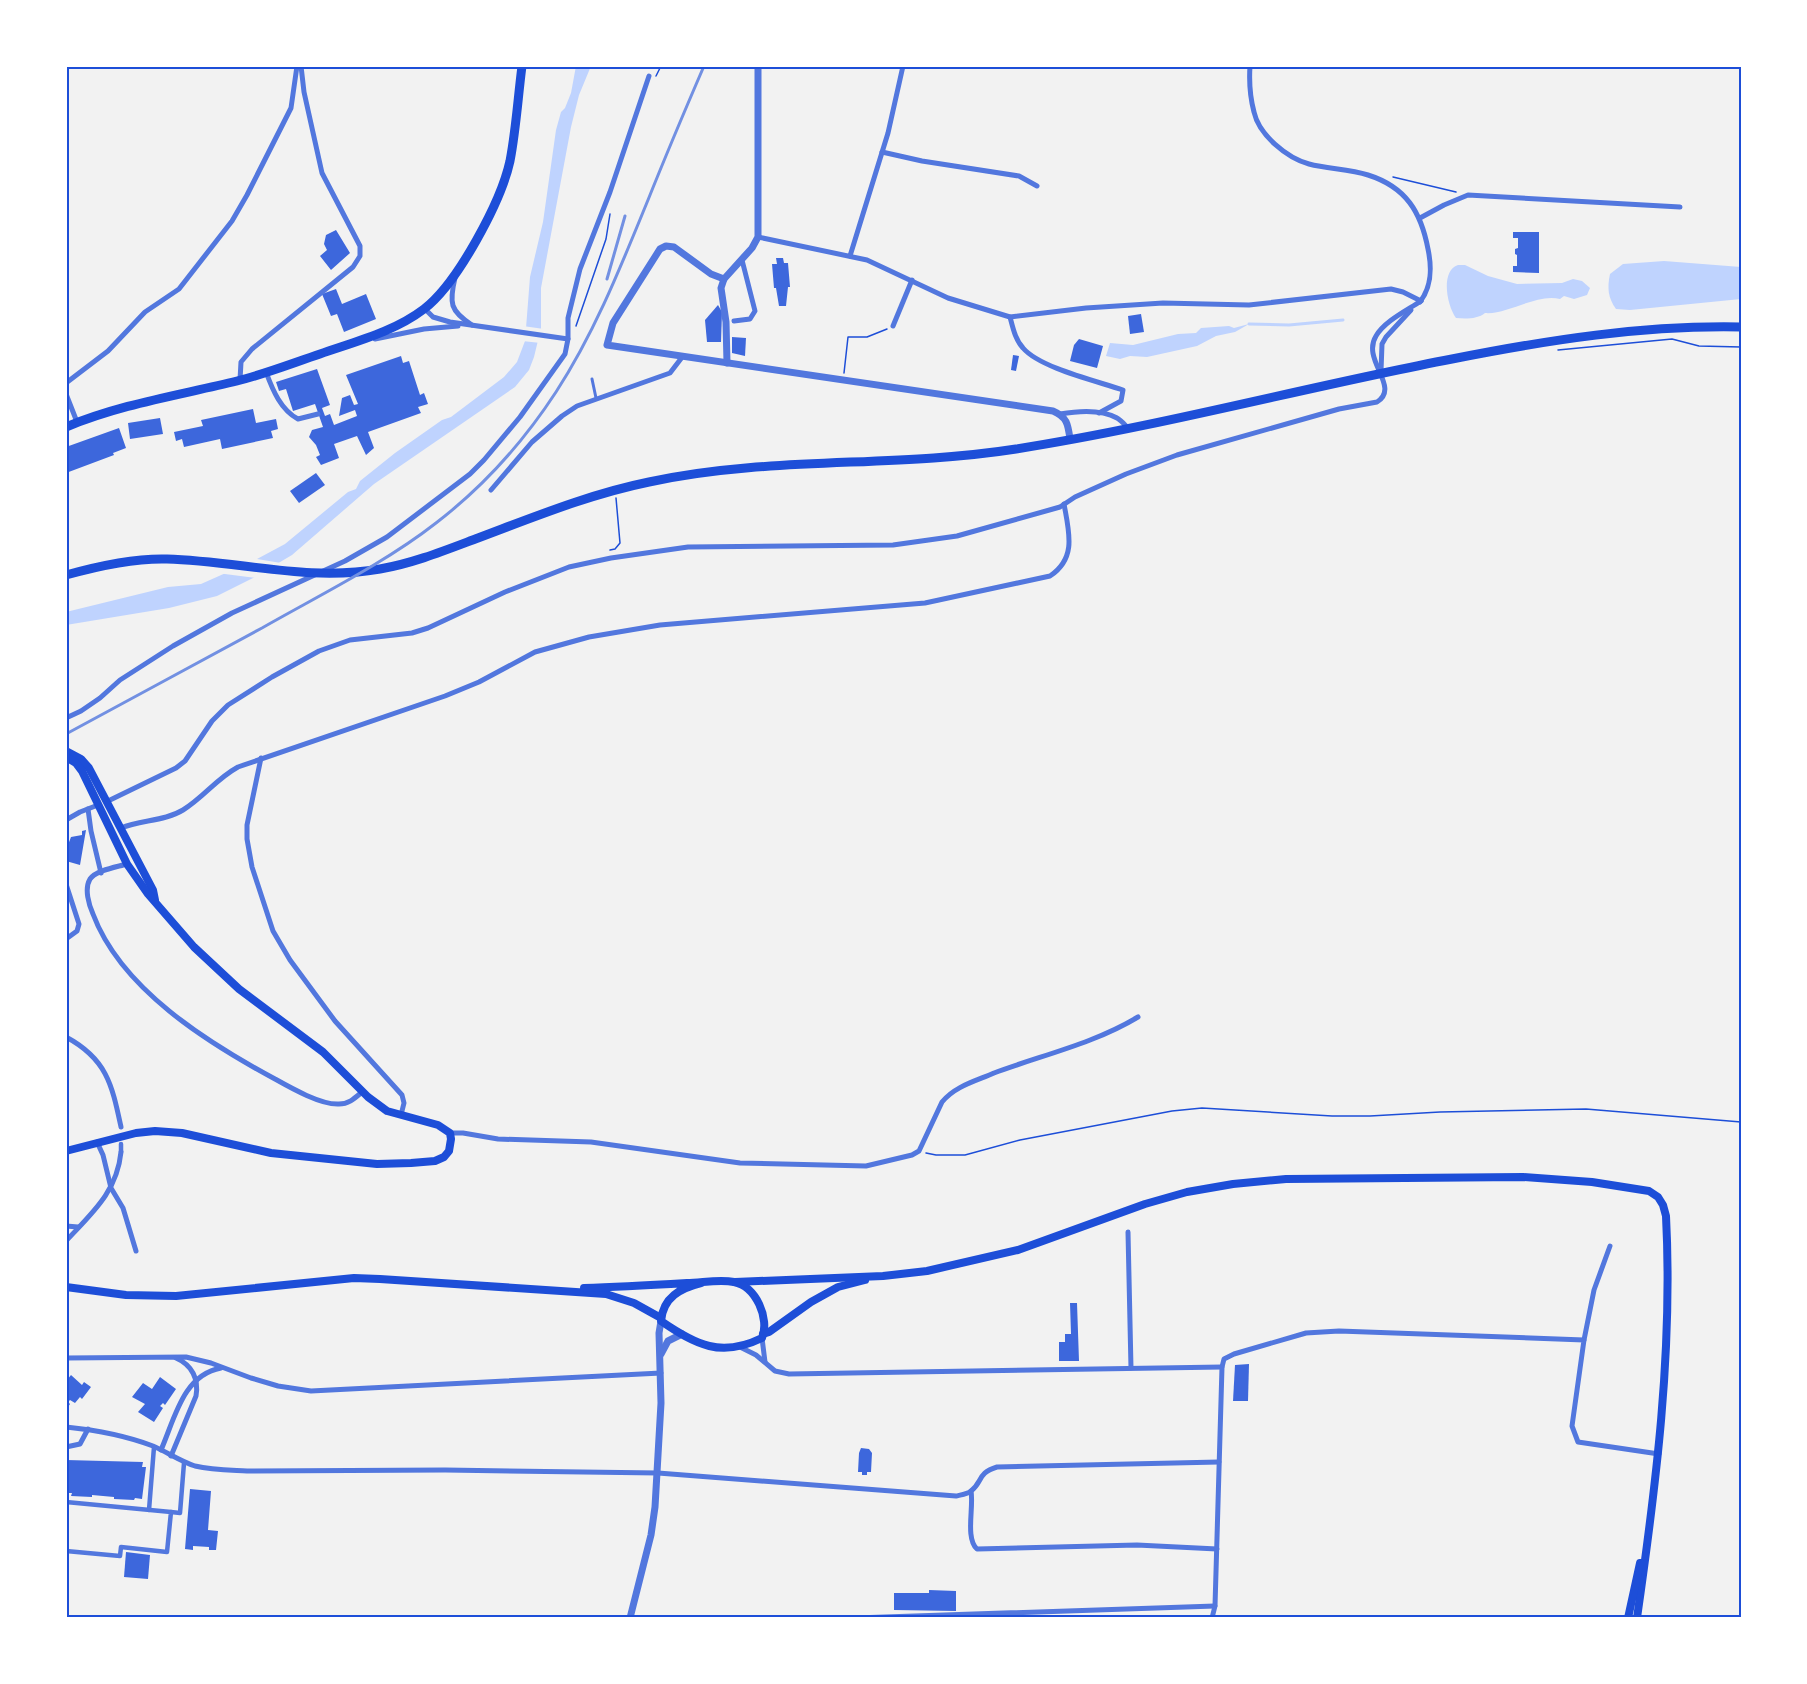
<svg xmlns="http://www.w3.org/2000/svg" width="1807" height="1684" viewBox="0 0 1807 1684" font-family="Rubik,sans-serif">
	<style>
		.water { fill: #bfd3fe }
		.pier { fill: #f2f2f2 }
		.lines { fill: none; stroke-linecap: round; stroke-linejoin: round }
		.stream { stroke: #bfd3fe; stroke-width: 3 }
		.building { fill: #3d67dc }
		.path { stroke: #1d4ed8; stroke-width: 1.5 }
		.service { stroke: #5277de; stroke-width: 3 }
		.pedestrian { stroke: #5277de; stroke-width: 4.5 }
		.minor { stroke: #5277de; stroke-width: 5 }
		.tertiary { stroke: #5277de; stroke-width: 7 }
		.secondary { stroke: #1d4ed8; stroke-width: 8 }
		.primary { stroke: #1d4ed8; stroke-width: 9 }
		.rail { stroke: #7290e2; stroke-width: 3 }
		.neatline { fill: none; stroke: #1d4ed8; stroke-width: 2 }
	</style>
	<rect width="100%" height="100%" fill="#f2f2f2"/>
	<g class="water">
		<path d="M576 66H591L579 95 571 127 541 288V328L534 357 529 370 515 387 374 484 292 555 253 578 217 596 169 608 66 625V612L168 587 201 584 257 559 285 544 348 492 356 489 360 481 395 453 442 420 451 417 504 377 517 362 525 341 530 277 543 222 556 130 561 112 565 108 571 93Z"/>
		<path d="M1664 261 1741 267V299L1630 310 1616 309C1608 298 1607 288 1610 274L1623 264Z"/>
		<path d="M1458 265H1465L1488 276 1517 284 1562 283 1573 279 1582 281 1590 288 1587 295 1574 299 1564 296 1560 299C1537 293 1507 315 1485 313 1478 319 1466 319 1456 318 1447 306 1440 271 1458 265Z"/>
		<path d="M1249 324 1235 332 1216 336 1197 346 1147 357 1130 356 1120 359 1106 356 1110 343 1133 345 1178 334 1196 333 1201 328 1229 326 1234 328Z"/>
	</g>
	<g class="pier">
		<path d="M523 326 544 329 541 343 522 341Z"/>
		<path d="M251 558 281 563 257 578 217 573Z"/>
	</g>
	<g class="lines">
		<path class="stream" d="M1249 324 1289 325 1343 320"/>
	</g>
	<g class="building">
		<path d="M336 230 350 253 331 270 320 256 327 250 324 244 326 235Z"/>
		<path d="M1513 232H1539V273L1513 272V266H1517V255L1515 254V249L1518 248V238H1513Z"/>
		<path d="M776 258H783L784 263H788L790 287H788L786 306H779L776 288H774L772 264H777Z"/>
		<path d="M336 289 342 304 366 294 376 319 344 332 337 314 331 316 322 294Z"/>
		<path d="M718 305 722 312 721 342H707L705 320Z"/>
		<path d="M1141 314 1144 332 1130 334 1128 316Z"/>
		<path d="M732 337 746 338 745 356 732 353Z"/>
		<path d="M1079 339 1103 346 1097 368 1070 361 1074 345Z"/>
		<path d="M1013 355 1019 356 1016 371 1011 370Z"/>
		<path d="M401 356 403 363 409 361 420 395 424 393 428 404 418 407 421 413 368 432 374 448 366 455 357 436 334 444 339 458 321 465 316 457 320 455 316 445 309 437 312 430 323 427 315 404 293 411 286 389 279 391 276 382 317 369 330 405 322 408 325 416 330 414 334 425 357 416 355 410 339 416 342 398 350 395 354 405 358 404 346 375Z"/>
		<path d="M253 409 256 423 276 419 278 429 271 431 273 438 222 449 220 439 184 447 182 439 176 441 174 432 203 426 201 420Z"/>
		<path d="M160 418 163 434 130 439 128 423Z"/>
		<path d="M119 428 126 448 113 453 114 455 66 473V447Z"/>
		<path d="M316 473 325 485 299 503 290 491Z"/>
		<path d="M86 830 80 865 66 861V850L71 837 82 835V831Z"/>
		<path d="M1070 1303H1077L1079 1361H1059V1342H1065V1334H1071Z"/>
		<path d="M1249 1364 1248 1401H1233L1235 1365Z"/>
		<path d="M71 1375 82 1385 84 1382 91 1387 82 1399 80 1397 75 1403 70 1400 68 1402 70 1404 66 1410V1379L67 1380Z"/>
		<path d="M160 1377 176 1389 165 1405 163 1403 160 1406 163 1408 154 1422 138 1412 145 1404 132 1397 143 1383 152 1389Z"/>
		<path d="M861 1448 869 1449 872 1453 871 1472H867V1475H862V1472H858L859 1453Z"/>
		<path d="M66 1460 143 1462 142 1467H146L142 1499 135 1498 134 1500 114 1499V1497L92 1495V1497L71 1496 72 1493H66Z"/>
		<path d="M190 1489 211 1491 208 1530 218 1531 216 1550H209V1547L193 1546V1550L185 1549Z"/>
		<path d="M126 1552 150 1555 148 1579 124 1577Z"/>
		<path d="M929 1590 956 1591V1611L894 1610V1593H929Z"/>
	</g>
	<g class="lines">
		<g class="path">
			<path d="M656 76 661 66"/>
			<path d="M1393 177 1456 192"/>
			<path d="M576 326 606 239 610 214"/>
			<path d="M1558 350 1672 339 1699 346 1741 347"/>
			<path d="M844 373 848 337H867L887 329"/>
			<path d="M610 550 615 549 620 543 616 498"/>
			<path d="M926 1153 936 1155H965L1020 1140 1172 1111 1202 1108 1332 1116H1370L1440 1112 1586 1109 1741 1122"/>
		</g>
		<path class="service" d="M592 379 596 398"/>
		<g class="pedestrian">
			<path d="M121 1152V1144"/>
			<path d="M66 1502 171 1512 167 1552 121 1547 120 1556 66 1551"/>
			<path d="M149 1510 154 1447"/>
			<path d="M171 1512 180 1513 184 1463"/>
		</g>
		<g class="minor">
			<path d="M1250 66C1249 81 1250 97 1254 112 1259 135 1287 158 1309 164 1328 169 1349 169 1368 175 1406 187 1421 212 1428 249 1432 268 1432 286 1420 302"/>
			<path d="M882 152 922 161 1019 176 1037 186"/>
			<path d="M1420 218 1444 205 1468 195 1680 207"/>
			<path d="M758 237 867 260 948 298 1010 317 1086 308 1163 303 1249 305 1391 289 1403 292 1421 301"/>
			<path d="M850 256 888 133 903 66"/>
			<path d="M455 278C449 303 450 311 472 325"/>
			<path d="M424 308 433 317 450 322 568 339"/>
			<path d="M1010 317C1013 328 1015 339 1023 348 1040 368 1097 381 1123 390L1121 401 1099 413"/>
			<path d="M734 321 750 319 755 311 742 260"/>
			<path d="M893 326 912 280"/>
			<path d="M375 339 424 329 458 326"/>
			<path d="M1381 371 1382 344 1386 337 1411 310"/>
			<path d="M266 372C273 391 281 410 298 419L318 414"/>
			<path d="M240 380 241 362 252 349 353 267 360 256V246L322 173 304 92 301 66"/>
			<path d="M66 383 108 351 145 312 179 289 232 221 247 195 291 108 297 66"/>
			<path d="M66 394 77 422"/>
			<path d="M1060 414C1077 411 1101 409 1117 418 1121 420 1125 425 1128 428"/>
			<path d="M491 490 532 442 562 416 577 406 670 373 683 356"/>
			<path d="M66 718 81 711 100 698 120 680 173 646 232 613 345 561 387 537 470 474 484 460 520 417 565 354 568 339V318L580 269 610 192 649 76"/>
			<path d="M261 758 247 825V839L252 867 273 931 290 960 335 1021 402 1095 404 1103 401 1115"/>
			<path d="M108 801 176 768 185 761 212 721 228 705 272 677 319 651 350 640 412 633 428 628 505 592 569 567 611 558 688 547 893 545 957 536 1060 507 1075 497 1126 474 1177 455 1339 409 1377 402C1401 387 1361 360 1376 336 1385 321 1406 311 1421 301"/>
			<path d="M88 809 91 831 101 873"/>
			<path d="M66 820 80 812 98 805"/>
			<path d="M121 828C141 820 165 821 183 810 204 797 216 779 238 767L445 696 479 682 535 652 589 637 660 625 925 603 1050 576C1077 558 1069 532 1064 504"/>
			<path d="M127 864C117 867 96 870 90 879 84 889 89 905 93 914 121 989 208 1043 275 1079 291 1088 321 1105 339 1104 349 1104 355 1098 362 1092"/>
			<path d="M66 884 79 924 77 931 66 939"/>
			<path d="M66 1037C107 1059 112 1085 121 1127"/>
			<path d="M450 1133H463L498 1139 591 1142 740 1163 866 1166 912 1155 919 1151 942 1102C955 1086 976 1081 994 1073 1042 1055 1093 1044 1138 1017"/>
			<path d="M97 1142 103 1155 111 1188 123 1208 136 1251"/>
			<path d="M66 1226 78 1227"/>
			<path d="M1128 1232 1131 1368"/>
			<path d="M66 1241C92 1213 117 1192 121 1152"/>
			<path d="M762 1338 765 1362"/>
			<path d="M1584 1340 1594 1290 1610 1246"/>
			<path d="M740 1347 756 1355 775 1371 789 1374 1222 1367"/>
			<path d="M66 1358 186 1357 211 1363 251 1378 278 1386 311 1391 661 1373"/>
			<path d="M66 1427C96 1430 124 1435 153 1446 167 1452 180 1461 195 1466 212 1470 229 1470 247 1471L445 1470 658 1473 956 1496C960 1495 968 1494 971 1491 983 1482 977 1473 997 1467L1219 1462"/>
			<path d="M66 1447 80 1444 88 1429"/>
			<path d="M161 1450C175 1418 183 1375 221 1368"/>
			<path d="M171 1456 196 1396C199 1379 192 1365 176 1358"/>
			<path d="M971 1491C974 1507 965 1538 977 1549L1137 1545 1217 1549"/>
			<path d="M855 1618 1215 1606"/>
			<path d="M1212 1618 1215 1606 1222 1367 1224 1359 1234 1354 1306 1333 1339 1331 1584 1340 1572 1426 1578 1442 1659 1454"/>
		</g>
		<g class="tertiary">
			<path d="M724 279 711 274 674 247 666 246 660 249 613 323 607 345 1053 411C1067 417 1068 424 1070 439"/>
			<path d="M727 363 726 322 721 288 724 279 752 248 758 237V66"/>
			<path d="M661 1354 668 1341 682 1334"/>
			<path d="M630 1618 651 1535 655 1507 661 1403 659 1333 661 1321"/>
		</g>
		<g class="secondary">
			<path d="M66 751 81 759 89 768 153 890 155 900"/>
			<path d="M66 757 76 763 82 771 127 864 148 894 194 947 239 989 323 1052 368 1097 387 1111 438 1125 450 1133 451 1139 449 1151 444 1157 435 1161 411 1163 377 1164 271 1153 182 1133 155 1131 136 1133 66 1151"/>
			<path d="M735 1282 883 1276 927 1271 1018 1250 1145 1204 1187 1192 1233 1184 1286 1179 1523 1177 1592 1182 1649 1191 1658 1197 1663 1205 1666 1216C1673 1351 1656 1485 1637 1618"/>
			<path d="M66 1287 126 1295 176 1296 354 1278 380 1279 606 1294 634 1303 661 1318"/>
			<path d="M584 1288C618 1287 653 1285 687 1283 701 1283 719 1279 734 1282 756 1286 770 1319 762 1338 721 1358 696 1345 661 1321 663 1297 681 1288 701 1283"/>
			<path d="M763 1334 769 1332 811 1302 838 1287 865 1280"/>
			<path d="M1628 1618 1640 1563"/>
		</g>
		<g class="primary">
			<path d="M66 427C121 404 180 395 237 381 265 374 293 363 320 354 354 342 394 332 424 309 457 284 501 202 510 161 516 130 518 97 522 66"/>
			<path d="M66 575C98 566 134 558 167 559 239 561 308 582 380 569 414 563 446 550 478 538 534 517 590 494 649 482 767 456 895 468 1016 449 1162 426 1306 387 1452 359 1548 340 1643 325 1741 327"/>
		</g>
		<g class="rail">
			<path d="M607 279 625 216"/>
			<path d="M66 734C131 699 197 663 262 628 318 596 385 563 436 523 483 487 524 441 556 392 595 332 621 266 648 200 666 155 685 110 704 66"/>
		</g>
	</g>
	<rect width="1807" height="1684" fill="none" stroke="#ffffff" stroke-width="135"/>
	<rect x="68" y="68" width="1672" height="1548" class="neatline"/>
</svg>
